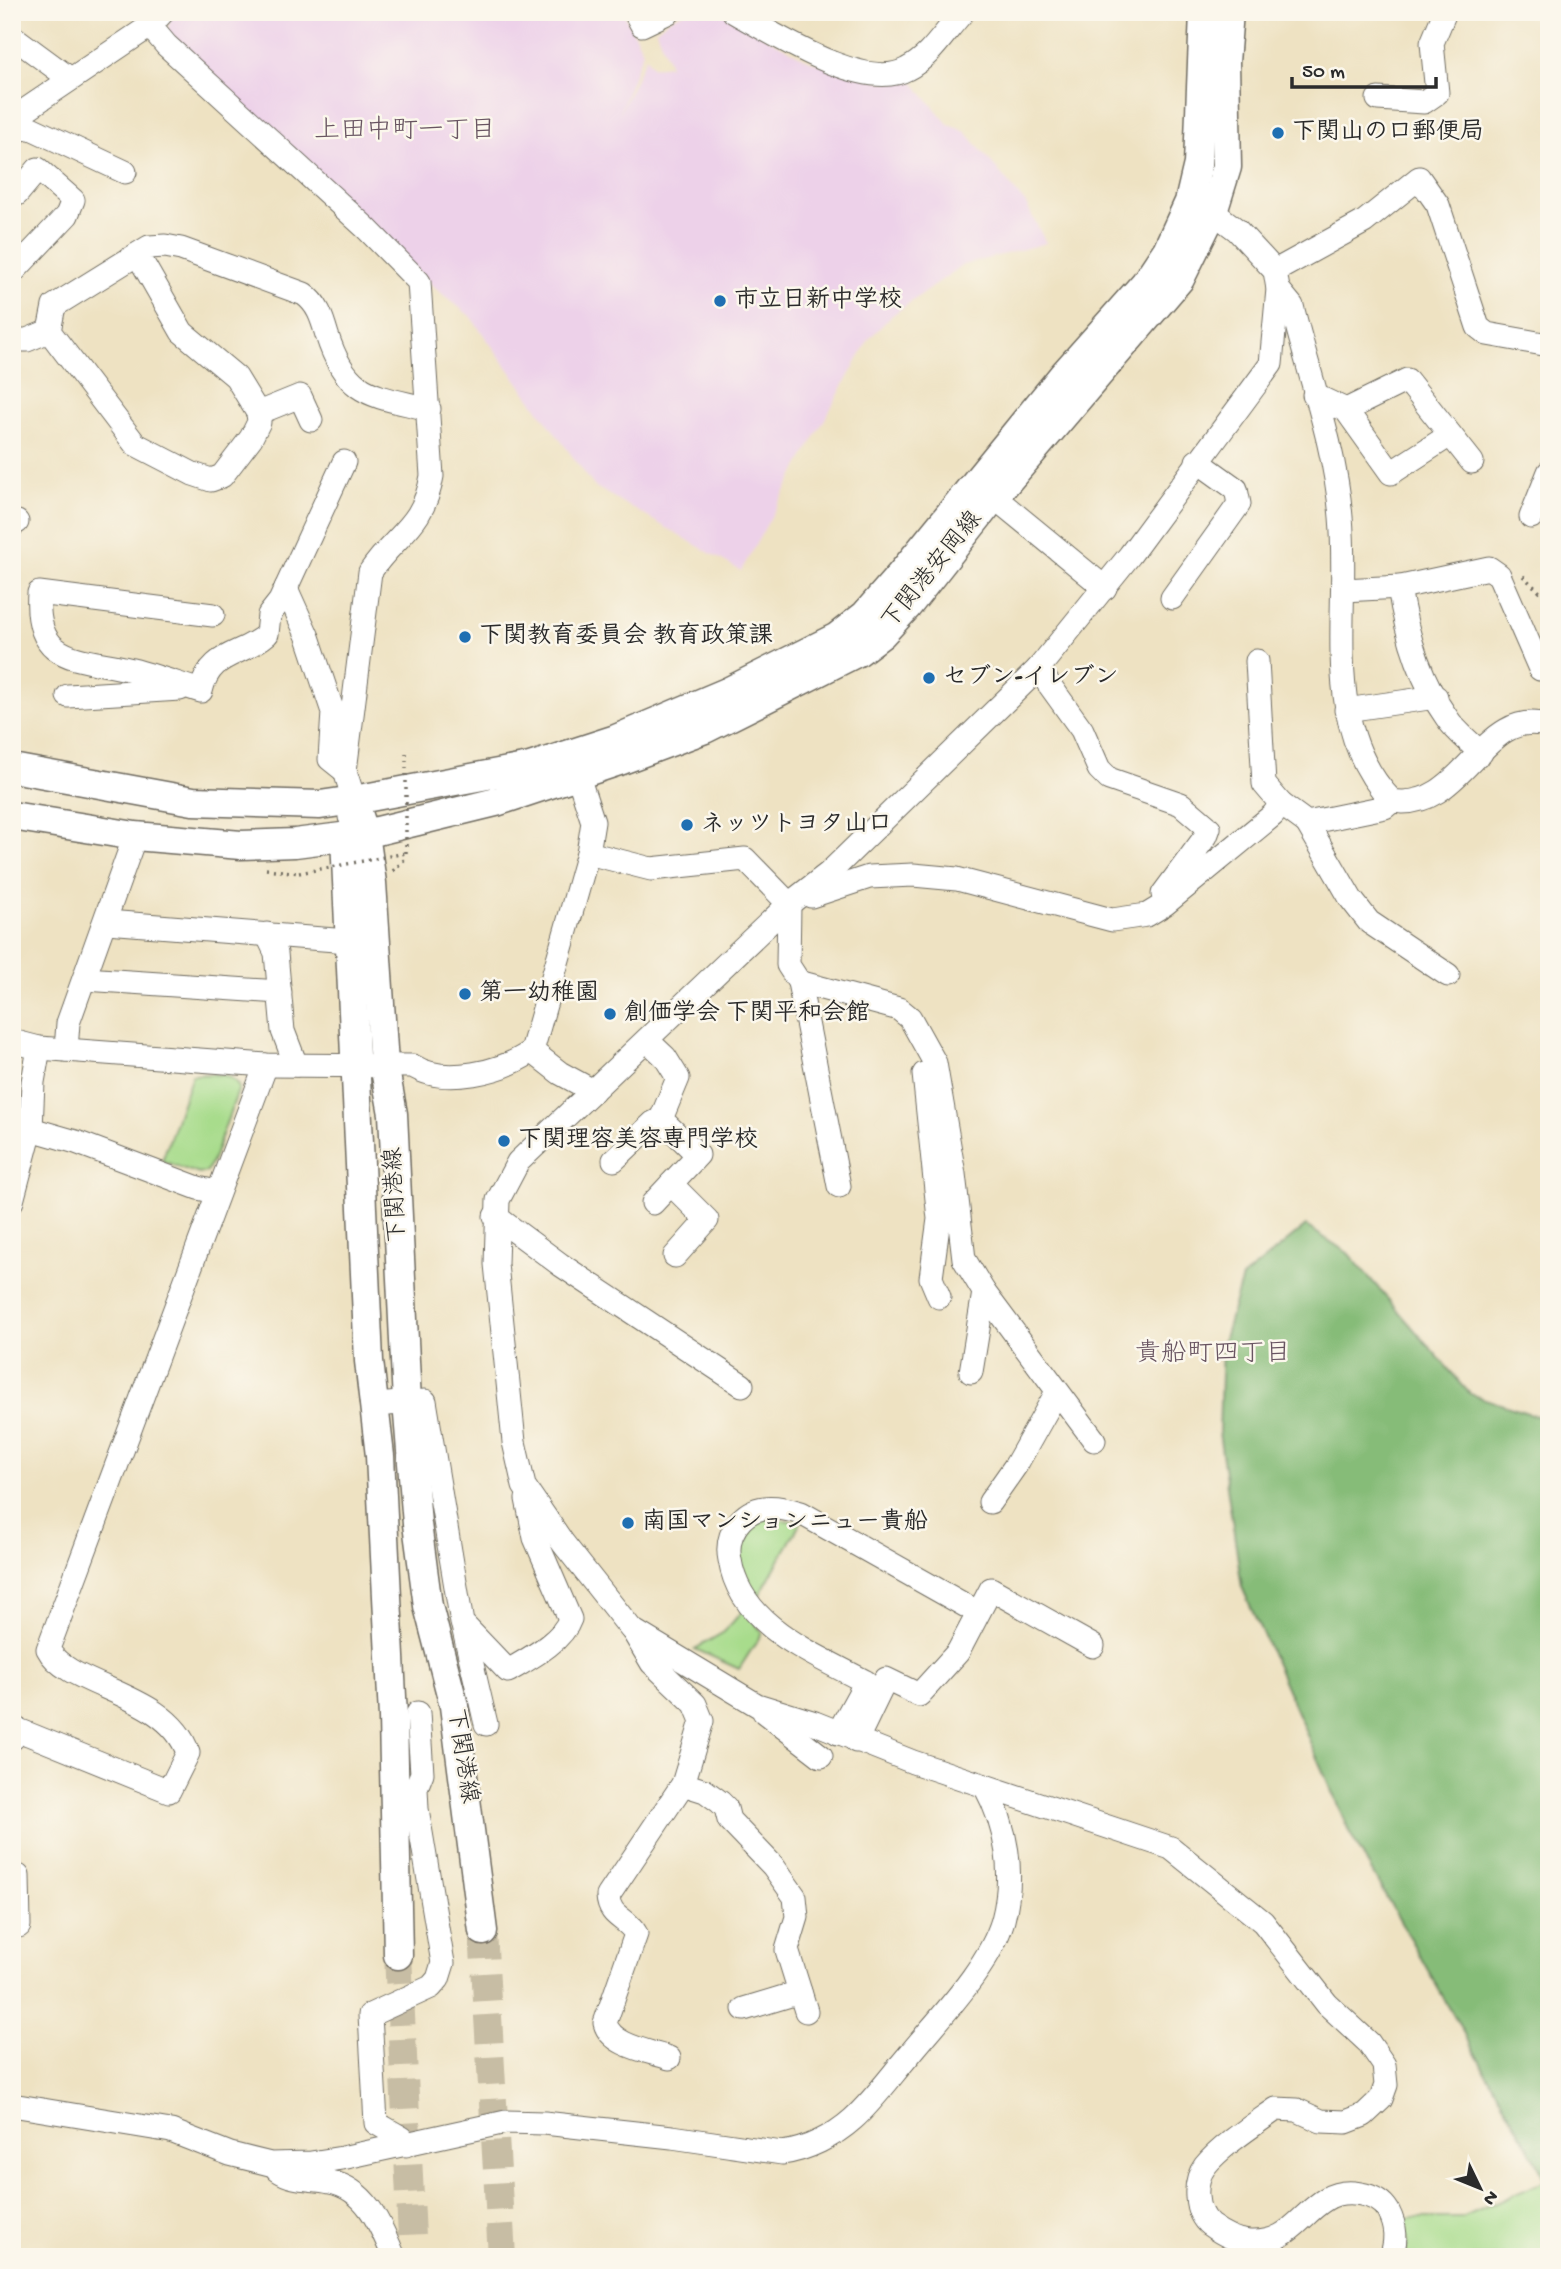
<svg xmlns="http://www.w3.org/2000/svg" width="1561" height="2269" viewBox="0 0 1561 2269" font-family="'Gochi Hand','Klee One',sans-serif">
	<style>
		.built { fill: #edd1e9 }
		.green { fill: #a8dc8c; stroke: #6a845c; stroke-width: 2 }
		.forest { fill: #86bc78; stroke: #587452; stroke-width: 2 }
		.lines { fill: none; stroke-linecap: round; stroke-linejoin: round }
		.major-tunnel { stroke: #c7bda4; stroke-width: 28; stroke-dasharray: 28 14; stroke-linecap: butt }
		.minor-casing { stroke: #6f6b60; stroke-width: 25 }
		.major-casing { stroke: #6f6b60; stroke-width: 31 }
		.path { stroke: #6f6b60; stroke-width: 3.5; stroke-dasharray: 2 5; stroke-linecap: butt }
		.minor { stroke: #fff; stroke-width: 23 }
		.major { stroke: #fff; stroke-width: 28 }
		.path-bridge { stroke: #6f6b60; stroke-width: 3.5; stroke-dasharray: 2 5; stroke-linecap: butt }
		.poi-dot { fill: #1f6fb2; stroke: #fbf7ec; stroke-width: 2.5 }
		.labels { text-anchor: middle; dominant-baseline: central; stroke-width: 5; stroke-linejoin: round; paint-order: stroke }
		.poi-label { font-size: 24px; font-weight: bold; fill: #2b2b2b; stroke: #fbf7ec; text-anchor: start }
		.street-label { font-size: 24px; fill: #2b2b2b; stroke: #fbf7ec }
		.neighbourhood-label { font-size: 26px; fill: #695562; stroke: #fbf7ec }
	</style>
	<rect width="100%" height="100%" fill="#fbf7ec"/>
	<filter id="ink" filterUnits="userSpaceOnUse"><feTurbulence type="fractalNoise" baseFrequency=".0143" numOctaves="2"/><feDisplacementMap in="SourceGraphic" scale="14" xChannelSelector="R" yChannelSelector="G"/><feConvolveMatrix kernelMatrix="1 2 1 2 8 2 1 2 1" color-interpolation-filters="sRGB"/></filter>
	<filter id="wash" filterUnits="userSpaceOnUse"><feTurbulence type="fractalNoise" baseFrequency=".00686" numOctaves="4" result="noise"/><feDisplacementMap in="SourceGraphic" scale="28" xChannelSelector="R" yChannelSelector="G"/><feGaussianBlur stdDeviation="1.57" result="paint"/><feColorMatrix in="noise" values="0 0 0 0 0 0 0 0 0 0 0 0 0 0 0 0 0 1.4 0 .05"/><feComposite in="paint" operator="in"/></filter>
	<g filter="url(#wash)">
		<rect width="100%" height="100%" fill="#eee2c2"/>
		<path class="built" d="M175 12H623L643 51 619 114 646 57 653 67 670 65 656 30 668 20 685 12H719L810 61 883 82 912 81 948 124 966 132 1026 204 1046 243 963 265 891 316 869 339 741 571 594 486 470 316 436 289 167 36 170 17Z"/>
		<g class="green">
			<path d="M192 1075C209 1075 232 1069 239 1088L212 1162 206 1172 199 1174 162 1161Z"/>
			<path d="M765 1518 801 1522 757 1599C738 1570 725 1534 765 1518Z"/>
			<path d="M745 1608 762 1633 739 1669 695 1649 724 1632Z"/>
			<path d="M1549 2179V2257H1404L1408 2244 1404 2222 1411 2218H1462Z"/>
		</g>
		<path class="forest" d="M1306 1226 1348 1253 1470 1394 1549 1420V2191L1538 2164 1350 1833 1242 1587 1219 1433 1222 1345 1242 1278Z"/>
	</g>
	<g filter="url(#ink)">
		<g class="lines">
			<g class="major-tunnel">
				<path d="M483 1931 502 2257"/>
				<path d="M398 1955 413 2257"/>
			</g>
			<g class="minor-casing">
				<g id="minor">
					<path d="M635 12 642 25 669 12"/>
					<path d="M734 12C772 33 865 93 907 69 931 57 945 31 963 12"/>
					<path d="M150 26 166 45 366 228 419 282 432 476C423 528 396 533 370 572L345 771 354 800 350 817"/>
					<path d="M12 36 69 78"/>
					<path d="M1378 99 1424 102 1437 93 1432 43 1445 12"/>
					<path d="M12 119 150 26 163 12"/>
					<path d="M12 132 29 127 125 172"/>
					<path d="M12 193 17 194 38 169 73 200 67 215 12 273"/>
					<path d="M1198 206 1213 212 1237 230 1275 271 1278 289 1271 364 1130 555 1038 669 829 873 789 904 518 1162 498 1200 496 1264 514 1442 524 1486 563 1543 631 1629 757 1705 815 1723 913 1762 1171 1848 1263 1922 1327 2004 1369 2043 1384 2065 1386 2085 1381 2099 1364 2115 1346 2122 1321 2121 1297 2110 1276 2109C1255 2124 1221 2146 1205 2166 1193 2182 1194 2212 1210 2225 1221 2233 1234 2241 1249 2242 1289 2244 1298 2216 1326 2199 1344 2188 1377 2192 1388 2211 1396 2227 1397 2240 1391 2257"/>
					<path d="M138 255 182 332 236 377 258 413 259 422 251 438 222 476 211 480 193 474 135 444 49 331 54 306 149 247 165 246 181 249 304 294C318 304 322 318 327 335 347 398 373 395 429 409"/>
					<path d="M1275 271 1364 222 1419 178 1438 205 1478 327 1487 334 1549 345"/>
					<path d="M1278 289 1292 306C1309 375 1335 446 1341 517 1350 613 1319 726 1392 801 1465 813 1482 704 1549 726"/>
					<path d="M12 340H27L49 331"/>
					<path d="M1314 395 1346 410 1391 473 1450 435"/>
					<path d="M1346 410 1407 380 1472 462"/>
					<path d="M258 413 300 396 311 420"/>
					<path d="M994 497 1105 588"/>
					<path d="M1531 517 1549 472"/>
					<path d="M12 525 17 522"/>
					<path d="M1399 587C1406 633 1420 680 1447 718 1455 731 1470 742 1481 753"/>
					<path d="M286 588 308 637 333 712 330 759 345 771"/>
					<path d="M1343 590 1401 587 1489 568 1499 575 1540 669"/>
					<path d="M1172 598 1239 504 1236 489 1197 461"/>
					<path d="M213 615 39 593C34 665 79 657 132 670 156 676 178 684 201 691 210 651 241 657 267 634L269 615 280 601 344 462"/>
					<path d="M1257 661 1264 784 1281 804"/>
					<path d="M1038 669 1082 730 1099 769 1109 779 1181 804 1209 828 1206 836 1163 894"/>
					<path d="M68 696 180 689"/>
					<path d="M1346 710 1436 697"/>
					<path d="M1307 823 1351 899 1369 922 1448 975"/>
					<path d="M588 853 651 869 745 859 789 904 788 965 799 982 899 1009 910 1018 935 1063 954 1174 964 1259 984 1292 1094 1440"/>
					<path d="M811 896 869 877 913 875 957 879 1112 920 1147 915 1165 904 1273 815 1281 804 1307 823 1385 807 1392 801"/>
					<path d="M107 922 348 941"/>
					<path d="M267 934 276 953 283 1031 296 1065"/>
					<path d="M85 979 280 992"/>
					<path d="M799 982 839 1186"/>
					<path d="M647 1040 665 1057 678 1078 661 1119 698 1155 653 1203"/>
					<path d="M12 1041 39 1048 266 1065 413 1066C444 1086 503 1072 532 1051L560 1073 593 1091"/>
					<path d="M66 1050 68 1023 135 836"/>
					<path d="M532 1051 588 853 593 822 573 761"/>
					<path d="M924 1074 939 1219 931 1278 939 1297"/>
					<path d="M31 1129 76 1142 198 1188 216 1192"/>
					<path d="M614 1160 653 1123 661 1119"/>
					<path d="M671 1184 707 1220 675 1256"/>
					<path d="M12 1201 31 1129 33 1082 39 1048"/>
					<path d="M495 1216 561 1265 742 1385"/>
					<path d="M971 1372 984 1292"/>
					<path d="M376 1405 425 1401 462 1623 508 1671C528 1659 562 1642 570 1619L535 1538 527 1499"/>
					<path d="M990 1502 1016 1465 1057 1392"/>
					<path d="M463 1626 486 1724"/>
					<path d="M633 1631 652 1663 695 1704 702 1721 683 1784 608 1896C609 1918 627 1917 636 1934L605 2023C611 2046 649 2051 669 2058"/>
					<path d="M764 1712 821 1756"/>
					<path d="M838 1733 866 1682C814 1654 740 1626 730 1560 727 1546 730 1532 741 1520 758 1502 780 1507 801 1513L977 1612"/>
					<path d="M12 1739 21 1731 169 1791 188 1753C168 1692 67 1688 48 1649L266 1065"/>
					<path d="M856 1741 886 1679 919 1695 958 1652 991 1589 1093 1646"/>
					<path d="M683 1784 705 1791 720 1802 726 1808 729 1820 773 1866 795 1897 797 1917 787 1950 806 2011"/>
					<path d="M12 1876H18L19 1926 12 1927"/>
					<path d="M744 2009 800 1992"/>
					<path d="M12 2105 171 2131 230 2154 270 2164 311 2163 342 2158 506 2122 544 2123 672 2137 782 2153C807 2150 834 2136 853 2119 874 2100 891 2076 909 2055 940 2017 989 1968 1003 1920 1015 1874 1007 1827 985 1786"/>
					<path d="M406 2145 402 2138 376 2123 370 2015 431 1987 438 1979 443 1963 417 1809 416 1788 422 1773 418 1713"/>
					<path d="M278 2170C293 2181 312 2178 330 2182 367 2189 381 2226 394 2257"/>
				</g>
			</g>
			<g class="major-casing">
				<g id="major">
					<path d="M12 768 193 801 320 805 354 800 530 767 616 739 727 692 837 637 865 615 900 575 1063 375 1145 283 1167 250 1189 202 1198 164 1204 12"/>
					<path d="M12 816 135 836 241 845 295 843 365 834 496 802 622 760 705 729 858 652 882 634 907 607 994 497 1180 279 1213 212 1227 167 1225 62 1229 12"/>
					<path d="M359 816 365 834 372 883 384 1064 393 1114 407 1402 417 1524 428 1606 454 1706 483 1931"/>
					<path d="M345 837 369 1361 380 1456 393 1717 398 1955"/>
				</g>
			</g>
			<g class="path">
				<path d="M1523 576 1549 601"/>
				<path d="M266 869 299 873"/>
				<path d="M393 871 406 858"/>
			</g>
			<use href="#minor" class="minor"/>
			<use href="#major" class="major"/>
			<g class="path-bridge">
				<path d="M406 753V858"/>
				<path d="M299 873 406 853"/>
			</g>
		</g>
	</g>
	<g class="poi-dot">
		<circle cx="1278" cy="133" r="7"/>
		<circle cx="720" cy="301" r="7"/>
		<circle cx="465" cy="637" r="7"/>
		<circle cx="929" cy="678" r="7"/>
		<circle cx="687" cy="825" r="7"/>
		<circle cx="465" cy="994" r="7"/>
		<circle cx="610" cy="1014" r="7"/>
		<circle cx="504" cy="1141" r="7"/>
		<circle cx="628" cy="1523" r="7"/>
	</g>
	<g class="labels">
		<g class="poi-label">
			<text x="1292" y="133">下関山の口郵便局</text>
			<text x="734" y="301">市立日新中学校</text>
			<text x="479" y="637">下関教育委員会 教育政策課</text>
			<text x="943" y="678">セブン-イレブン</text>
			<text x="701" y="825">ネッツトヨタ山口</text>
			<text x="479" y="994">第一幼稚園</text>
			<text x="624" y="1014">創価学会 下関平和会館</text>
			<text x="518" y="1141">下関理容美容専門学校</text>
			<text x="642" y="1523">南国マンションニュー貴船</text>
		</g>
		<g class="street-label">
			<text transform="translate(933 571) rotate(-51)">下関港安岡線</text>
			<text transform="translate(397 1195) rotate(-93)">下関港線</text>
			<text transform="translate(461 1756) rotate(81)">下関港線</text>
		</g>
		<g class="neighbourhood-label">
			<text x="405" y="132">上田中町一丁目</text>
			<text x="1213" y="1355">貴船町四丁目</text>
		</g>
	</g>
	<rect width="1561" height="2269" fill="none" stroke="#fbf7ec" stroke-width="42"/>
	<g transform="translate(1480 2188) rotate(133)" stroke="#fbf7ec" stroke-width="5" paint-order="stroke">
	<path d="M0-5L12 26L0 18L-12 26Z" fill="#2b2b2b"/>
	<text y="-10" font-size="19" font-weight="bold" text-anchor="middle" fill="#2b2b2b">N</text>
	</g>
	<path d="M1292 77v10h144v-10" fill="none" stroke="#2b2b2b" stroke-width="3.5"/>
	<text x="1302" y="77" font-size="21" fill="#2b2b2b" stroke="#fbf7ec" stroke-width="5" paint-order="stroke">50 m</text>
</svg>
